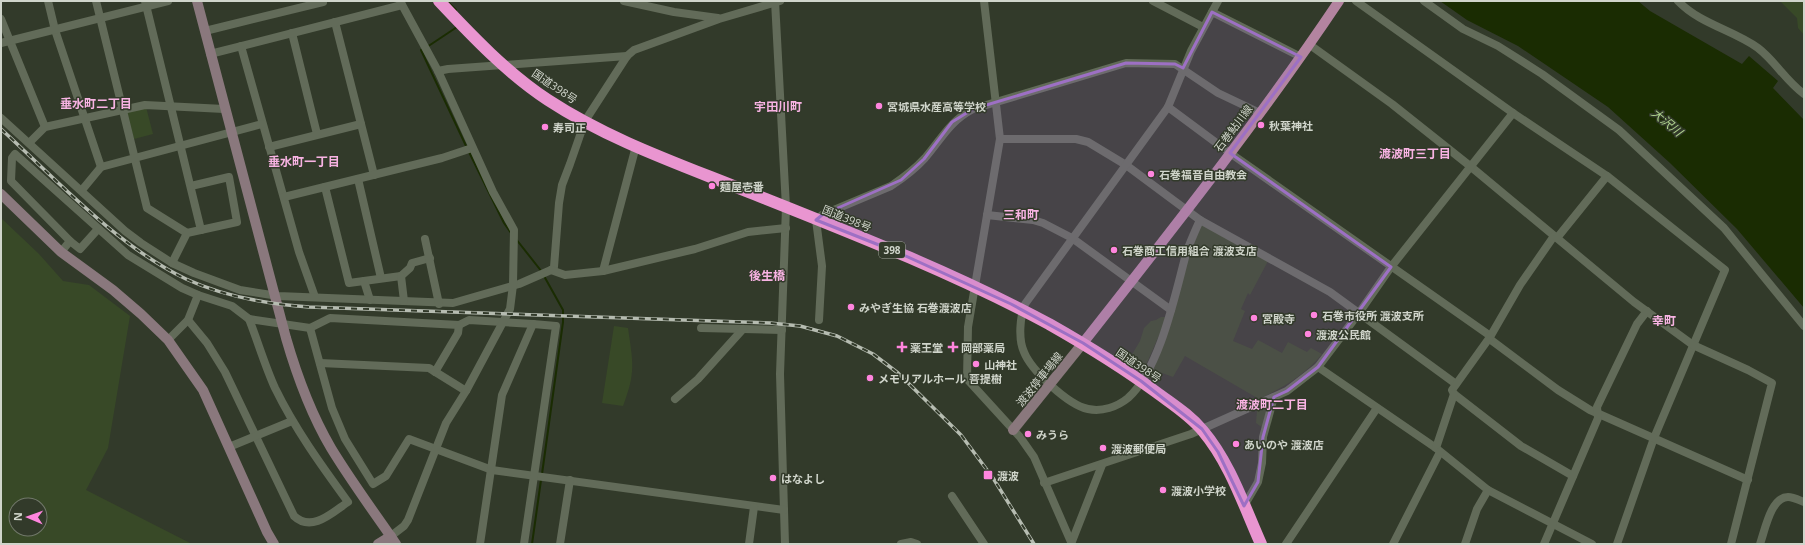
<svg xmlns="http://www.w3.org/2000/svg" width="1805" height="545" viewBox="0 0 1805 545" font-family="'Open Sans','Noto Sans JP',sans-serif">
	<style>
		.green { fill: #384927; fill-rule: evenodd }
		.water { fill: #1a2c02 }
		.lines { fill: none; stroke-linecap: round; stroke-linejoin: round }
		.stream { stroke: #1a2c02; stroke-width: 2 }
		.street { stroke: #626b59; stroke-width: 8 }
		.secondary { stroke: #8a787d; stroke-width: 10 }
		.primary { stroke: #b384a0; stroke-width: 10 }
		.highway { stroke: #e995d0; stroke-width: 12 }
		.rail-casing { stroke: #b6bcb1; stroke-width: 3.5 }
		.rail { stroke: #323a2a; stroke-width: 2; stroke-dasharray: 6; stroke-linecap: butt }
		.marked { fill: #9d70c4; fill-opacity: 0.2; stroke: #9d70c4; stroke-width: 3; stroke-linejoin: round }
		.poi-dot { fill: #ff85de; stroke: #323a2a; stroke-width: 1.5 }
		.labels { text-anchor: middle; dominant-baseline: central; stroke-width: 3; stroke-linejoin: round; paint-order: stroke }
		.shield { fill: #323a2a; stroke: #a1a69b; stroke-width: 1 }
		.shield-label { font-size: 10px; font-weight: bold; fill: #d0d5cb }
		.street-label { font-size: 11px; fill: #d0d5cb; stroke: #323a2a }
		.poi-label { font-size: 11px; font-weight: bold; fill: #d0d5cb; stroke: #323a2a; text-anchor: start }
		.neighbourhood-label { font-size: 12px; font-weight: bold; fill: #f8b3e3; stroke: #323a2a }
		.water-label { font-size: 12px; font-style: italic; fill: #aed18d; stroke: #323a2a }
	</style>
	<rect width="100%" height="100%" fill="#323a2a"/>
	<g class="green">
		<path d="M1780 1H1804V35L1798 28 1797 18Z"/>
		<path d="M146 107 153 134 134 139 127 112Z"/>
		<path d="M1 218 39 254 63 281 89 285 130 316 108 448 86 490 192 544H1ZM16 505H40V529H16Z"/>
		<path d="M1200 224 1268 261 1250 295 1248 293 1241 309 1245 311 1233 341 1252 349 1258 340 1282 353 1288 342 1307 352 1311 348 1322 354C1305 375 1284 387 1259 399L1185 356 1173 377 1151 369Z"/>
		<path d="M1161 317H1167L1143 372 1127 363 1140 341 1144 328 1151 321 1156 320Z"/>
		<path d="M614 326 628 328C633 363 636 372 623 406L602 403Z"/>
		<path d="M1270 404 1263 428 1256 423 1257 410Z"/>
	</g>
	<path class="water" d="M1440 1H1638L1650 11 1742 64 1749 56 1778 81 1773 88 1804 120V308L1737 229 1670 163 1608 107 1518 46 1467 20Z"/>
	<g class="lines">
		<g class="stream">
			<path d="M447 1 456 10"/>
			<path d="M427 47 457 27"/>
			<path d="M423 49 421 50 467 148"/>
			<path d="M469 152 504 223 511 233"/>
			<path d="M516 239 542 272"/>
			<path d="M542 474 563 322V310L544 276"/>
			<path d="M532 544 541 480"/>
		</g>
		<g class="street">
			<path d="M48 1 55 30 101 167"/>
			<path d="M96 1 147 208 187 233"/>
			<path d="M145 1 201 230"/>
			<path d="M624 1 674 12 718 18"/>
			<path d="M775 1 786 207 780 374 785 544"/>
			<path d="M984 1 1000 139 968 327 967 379 1020 437 1034 457 1071 542"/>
			<path d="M1153 1 1203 27"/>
			<path d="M1356 1 1513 113 1607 176 1725 270 1654 438 1617 544"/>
			<path d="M1424 1 1463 29 1498 46 1542 74 1619 130 1724 228 1804 326"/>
			<path d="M1678 1C1700 24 1733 30 1758 48 1775 61 1786 81 1804 94"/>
			<path d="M1212 12 1301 57"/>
			<path d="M1 19 45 127"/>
			<path d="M335 22 374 175"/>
			<path d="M205 31 323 2"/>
			<path d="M292 33 317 134"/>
			<path d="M1 43 168 1"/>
			<path d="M1310 45 1392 104 1470 166 1634 302 1693 345 1748 370 1772 383 1731 544"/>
			<path d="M241 46 299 252 315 297"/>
			<path d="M210 54 402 5"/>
			<path d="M438 71 448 69 627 56"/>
			<path d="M1168 107 1230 153 1489 335 1491 340 1558 390 1590 410 1748 480"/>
			<path d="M1 118 125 231 141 243 172 263 194 273 240 290 278 296 453 303 519 284 551 270 554 267 559 203 562 185 570 164 585 121 627 56 634 50 719 19 780 1"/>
			<path d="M1000 139H1076L1088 142 1126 165 1200 220 1330 292 1456 384"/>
			<path d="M29 143 45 127 145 105 224 109"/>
			<path d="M269 147 361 124"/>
			<path d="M358 179 381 278"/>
			<path d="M325 187 349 283 401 276 410 268 412 263 430 258"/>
			<path d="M82 190 101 167 262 124"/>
			<path d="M284 197 442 158 472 148"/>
			<path d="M987 215 1033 220 1043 223 1072 238 1171 310"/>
			<path d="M1200 220C1195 231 1190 242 1186 254 1175 295 1160 369 1128 398 1117 407 1102 412 1088 409 1068 405 1031 370 1024 352 1018 339 1020 317 1025 304L1168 107 1191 51 1218 1"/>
			<path d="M1554 236 1520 285 1490 337 1452 390 1454 394 1521 446 1573 476"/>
			<path d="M1557 238 1607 176"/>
			<path d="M425 239 439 304"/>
			<path d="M70 241 80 249 98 229"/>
			<path d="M61 252 70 241 11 181 12 158 15 154 128 255 182 288 198 295 232 306 249 319 310 328 330 318 459 325 469 320 533 324"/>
			<path d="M172 263 187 233 237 222 229 177 191 186"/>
			<path d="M551 270 565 275 603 271 695 249 748 232 786 228"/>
			<path d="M603 271 636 146"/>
			<path d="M401 276 404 301"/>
			<path d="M364 281 370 300"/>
			<path d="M188 320 207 343 225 372 294 516C312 533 333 512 348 502 321 465 295 429 275 388 265 366 258 342 249 319"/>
			<path d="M819 320 822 266 816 220 822 215 891 186C903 178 916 168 925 158 942 138 950 121 973 109L1126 63 1175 64 1218 93 1260 113"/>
			<path d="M310 328 332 408 345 439 373 484 386 476 409 439 492 470 784 510"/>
			<path d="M701 328 782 330"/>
			<path d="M168 340 188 320 198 295"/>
			<path d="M320 363 429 368 466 391"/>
			<path d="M1318 367 1436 448 1488 490 1592 544"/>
			<path d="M435 372 458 333 459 325"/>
			<path d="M675 399 698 379 743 329"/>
			<path d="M229 447 292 421"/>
			<path d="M1436 448 1454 394"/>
			<path d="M1044 483 1191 434 1287 391 1318 367 1359 313 1391 267 1513 113"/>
			<path d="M952 496 984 544"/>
			<path d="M1244 506 1258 482 1262 463 1263 437 1274 397"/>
			<path d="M391 536 404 526 408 520 446 423 466 391 510 309 513 285 514 230 493 192 438 71 400 1"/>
			<path d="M480 544 502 395 533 324 556 326 524 544"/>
			<path d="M560 544 570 480"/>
			<path d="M749 544 754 507"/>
			<path d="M901 544 911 542 917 544"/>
			<path d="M1071 544 1102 465"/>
			<path d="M1286 544 1377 408"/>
			<path d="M1393 544 1440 452"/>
			<path d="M1465 544 1477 509 1488 490"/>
			<path d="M1544 544 1598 418 1597 407 1637 324 1647 311"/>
			<path d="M1760 544C1765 530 1771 497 1788 497 1793 497 1799 500 1804 502"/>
		</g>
		<g class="secondary">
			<path d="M197 1 286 338C297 376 311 414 331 448 351 481 374 512 396 544"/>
			<path d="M1 194 61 252 113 290 141 314 168 340 203 390 267 532 274 544"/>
			<path d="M1013 430 1083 343"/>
			<path d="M378 544 391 536"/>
		</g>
		<path class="primary" d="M1083 343C1171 231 1260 119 1339 1"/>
		<path class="highway" d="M439 1C472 36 507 73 548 100 609 140 679 164 746 191 849 232 952 272 1049 324 1086 345 1122 367 1156 392 1172 404 1190 415 1203 431 1230 463 1244 506 1261 544"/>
		<g class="rail-casing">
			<path id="rail" d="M1 129C57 180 117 246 186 279 225 297 267 304 309 307L770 323 800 326 837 336 873 354 898 373 961 435 993 478 1034 544"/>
		</g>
		<use href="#rail" class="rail"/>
	</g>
	<path class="marked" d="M1212 12 1301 57 1230 153 1391 267 1318 367 1287 391 1274 397 1263 437 1258 482 1244 506 1218 452 1202 429 1141 381 1083 343 1011 304 899 253 816 220 822 215 901 180 924 159 952 122 973 109 1126 63 1175 64 1183 68Z"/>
	<g class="poi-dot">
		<circle cx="879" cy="106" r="4"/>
		<circle cx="1261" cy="125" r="4"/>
		<circle cx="545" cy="127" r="4"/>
		<circle cx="1151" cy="174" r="4"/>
		<circle cx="712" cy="186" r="4"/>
		<circle cx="1114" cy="250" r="4"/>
		<circle cx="851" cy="307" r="4"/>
		<circle cx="1314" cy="315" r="4"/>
		<circle cx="1254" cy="318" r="4"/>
		<circle cx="1308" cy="334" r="4"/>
		<path d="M900 341h4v4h4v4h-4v4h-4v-4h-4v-4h4z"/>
		<path d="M951 341h4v4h4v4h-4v4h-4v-4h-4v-4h4z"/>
		<circle cx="976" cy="364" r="4"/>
		<circle cx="870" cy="378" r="4"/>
		<circle cx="1028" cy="434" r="4"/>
		<circle cx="1236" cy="444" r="4"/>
		<circle cx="1103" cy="448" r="4"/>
		<rect x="983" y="470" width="10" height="10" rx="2"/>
		<circle cx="773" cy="478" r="4"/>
		<circle cx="1163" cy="490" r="4"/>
	</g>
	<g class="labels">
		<rect class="shield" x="879" y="242" width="26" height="16" rx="3"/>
		<g class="shield-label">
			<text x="892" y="250">398</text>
		</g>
		<g class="street-label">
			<text transform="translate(555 86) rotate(34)">国道398号</text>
			<text transform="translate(1233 128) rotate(-53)">石巻鮎川線</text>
			<text transform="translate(847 218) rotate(22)">国道398号</text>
			<text transform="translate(1139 365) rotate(34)">国道398号</text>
			<text transform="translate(1039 379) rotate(-51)">渡波停車場線</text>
		</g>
		<g class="poi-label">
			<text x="887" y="106">宮城県水産高等学校</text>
			<text x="1269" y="125">秋葉神社</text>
			<text x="553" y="127">寿司正</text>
			<text x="1159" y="174">石巻福音自由教会</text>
			<text x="720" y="186">麺屋壱番</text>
			<text x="1122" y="250">石巻商工信用組合 渡波支店</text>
			<text x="859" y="307">みやぎ生協 石巻渡波店</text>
			<text x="1322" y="315">石巻市役所 渡波支所</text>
			<text x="1262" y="318">宮殿寺</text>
			<text x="1316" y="334">渡波公民館</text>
			<text x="910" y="347">薬王堂</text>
			<text x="961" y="347">岡部薬局</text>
			<text x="984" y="364">山神社</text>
			<text x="878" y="378">メモリアルホール 菩提樹</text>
			<text x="1036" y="434">みうら</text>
			<text x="1244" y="444">あいのや 渡波店</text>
			<text x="1111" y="448">渡波郵便局</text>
			<text x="997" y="475">渡波</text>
			<text x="781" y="478">はなよし</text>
			<text x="1171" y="490">渡波小学校</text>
		</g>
		<g class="neighbourhood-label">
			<text x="96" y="103">垂水町二丁目</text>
			<text x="778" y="106">宇田川町</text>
			<text x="1415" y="153">渡波町三丁目</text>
			<text x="304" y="161">垂水町一丁目</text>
			<text x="1021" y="214">三和町</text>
			<text x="767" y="275">後生橋</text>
			<text x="1664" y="320">幸町</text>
			<text x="1272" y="404">渡波町二丁目</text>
		</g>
		<g class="water-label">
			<text transform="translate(1667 122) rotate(40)">大沢川</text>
		</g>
	</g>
	<rect width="1805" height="545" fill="none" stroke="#d0d5cb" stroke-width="4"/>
	<g transform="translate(28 517) rotate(272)"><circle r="19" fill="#323a2a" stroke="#71786a"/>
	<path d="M0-3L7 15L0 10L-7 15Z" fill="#ff85de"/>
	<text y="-6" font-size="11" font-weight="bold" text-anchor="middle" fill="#d0d5cb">N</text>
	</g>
</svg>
